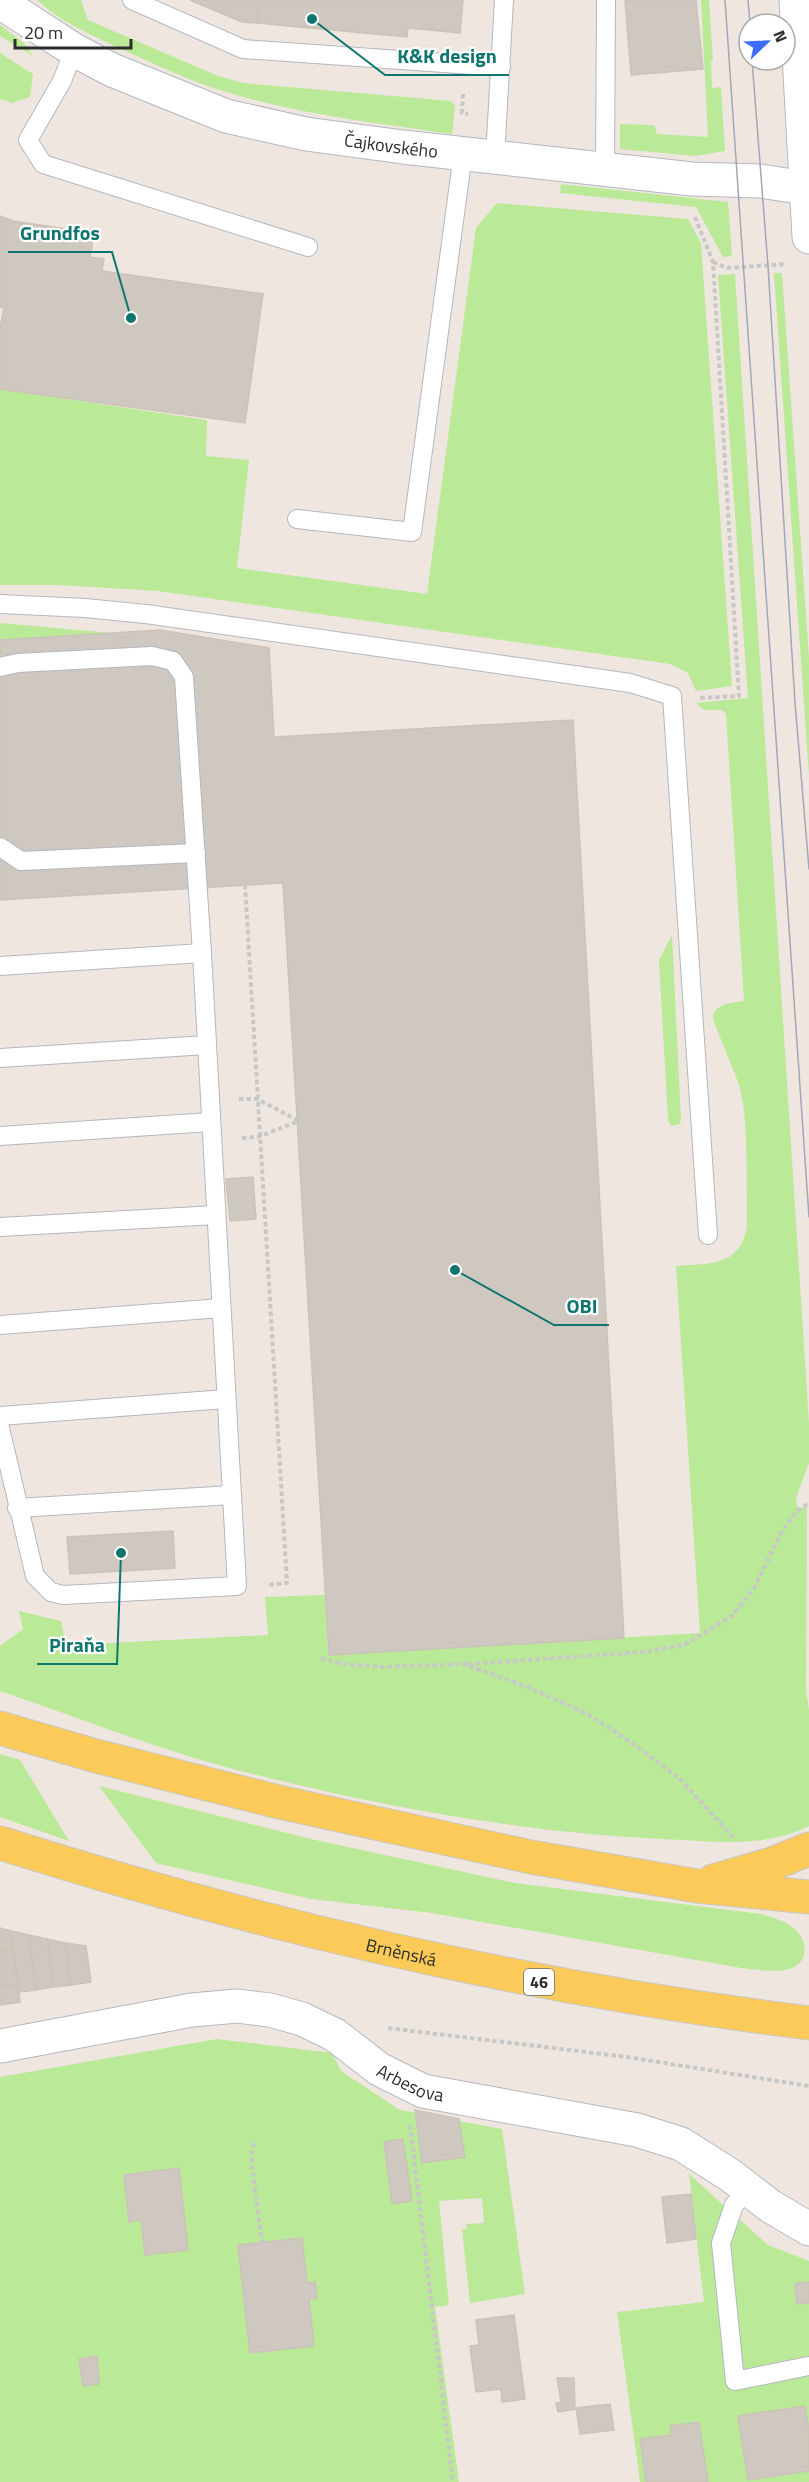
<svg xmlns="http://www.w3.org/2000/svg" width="809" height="2482" viewBox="0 0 809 2482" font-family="'Titillium Web',sans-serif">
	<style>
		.green { fill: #bae998 }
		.building { fill: #cfc8c0; stroke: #ccc3b8; stroke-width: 1.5 }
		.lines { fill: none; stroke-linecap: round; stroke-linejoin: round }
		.service-casing { stroke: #b3b7c2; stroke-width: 20 }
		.minor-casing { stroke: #b3b7c2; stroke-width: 35 }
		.tertiary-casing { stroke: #b3b7c2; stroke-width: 35 }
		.primary-casing { stroke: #c8c8c8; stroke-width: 35 }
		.path { stroke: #c8c8c8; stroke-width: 4; stroke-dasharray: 4.5 3; stroke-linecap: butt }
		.service { stroke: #fff; stroke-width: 18 }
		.minor { stroke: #fff; stroke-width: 33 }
		.tertiary { stroke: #fff; stroke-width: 33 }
		.primary { stroke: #fbca58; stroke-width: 33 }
		.tram { stroke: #a1a6b9; stroke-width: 1.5 }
		.labels { text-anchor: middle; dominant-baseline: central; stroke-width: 4.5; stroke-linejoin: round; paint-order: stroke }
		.shield { fill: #fff; stroke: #6c6c6c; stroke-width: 1.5 }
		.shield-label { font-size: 16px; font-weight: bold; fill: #2d2d2d }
		.street-label { font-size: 18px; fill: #2d2d2d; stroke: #fff }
		.leader { fill: none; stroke: #0f766e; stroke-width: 2 }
		.callout-dot { fill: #0f766e; stroke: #fff; stroke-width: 2 }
		.callout-label { font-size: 20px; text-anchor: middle; font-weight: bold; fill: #0f766e; stroke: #fff; stroke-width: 4.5; stroke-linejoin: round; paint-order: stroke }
	</style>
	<rect width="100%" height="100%" fill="#efe7df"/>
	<g class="green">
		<path d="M37 0H81L88 20 218 76 243 83 451 101 455 106 452 134C375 123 295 114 220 90 185 79 152 63 119 48 91 35 59 21 37 0Z"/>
		<path d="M701 0H709L713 61H711L712 88 721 87 725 151 695 156 620 149V124L654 125 657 134 708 137Z"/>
		<path d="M0 25 24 43 33 56 0 36Z"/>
		<path d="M0 53 33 74 30 97 12 103 0 99Z"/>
		<path d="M561 184 728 202 732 256 723 257 696 207 560 193Z"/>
		<path d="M497 203 688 219 701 243 732 686 696 691 688 673 670 664 158 591 58 585H0V389L207 420 206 456 249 460 237 568 427 594 476 228Z"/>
		<path d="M774 273H782L809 658V776Z"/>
		<path d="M735 274 809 1424V1463L796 1498 798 1508 807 1507 806 1691 809 1710V1826C764 1849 710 1841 662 1839 517 1832 373 1805 233 1769 154 1748 77 1717 0 1691V1646L23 1629 19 1611 61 1621 65 1641 71 1645 268 1635 265 1597 325 1595 328 1655 700 1633 676 1266C711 1263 740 1267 747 1226 746 1186 749 1125 740 1088 737 1076 712 1021 713 1016 717 1002 734 1003 744 1001L726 714 722 710H704L696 703 748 698 718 275Z"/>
		<path d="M0 623 112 633 0 640Z"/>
		<path d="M672 935 681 1119 680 1124 671 1126 668 1119 659 960Z"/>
		<path d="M0 1754 20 1760 69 1841 0 1817Z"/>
		<path d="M99 1786 311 1839 515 1883 761 1914C779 1919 809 1928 804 1955 802 1961 798 1966 792 1968 776 1974 756 1969 741 1968L432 1913 311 1899 156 1863Z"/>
		<path d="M217 2039 332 2053 341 2071 400 2110 502 2129 525 2294 470 2303 462 2229H467L466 2224 484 2223 482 2198 439 2201 449 2305 435 2307 459 2482H0V2077Z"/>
		<path d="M689 2174 768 2245 809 2261V2482H640L617 2312 704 2302Z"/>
	</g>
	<g class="building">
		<path d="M190 0H259L257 23 242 22Z"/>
		<path d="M259 0H463L460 33 408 28 407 37 257 23Z"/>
		<path d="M625 0H696L703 69 631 75Z"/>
		<path d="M0 216 13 221 94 233 90 257 104 259 102 271 263 294 245 423 0 389V328L4 308 0 307Z"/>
		<path d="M160 630 269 648 274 737 573 720 624 1638 329 1655 283 883 0 900V640Z"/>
		<path d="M253 1177 256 1219 230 1221 226 1179Z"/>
		<path d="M173 1531 175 1568 70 1574 67 1537Z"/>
		<path d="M0 1928 11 1931 13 1951H0Z"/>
		<path d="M11 1931 29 1935 36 1990 19 1992Z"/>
		<path d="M29 1935 47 1939 54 1987 36 1990Z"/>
		<path d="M47 1939 65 1943 71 1985 54 1987Z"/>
		<path d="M65 1943 86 1946 91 1982 71 1985Z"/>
		<path d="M0 1951H13L15 1968H0Z"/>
		<path d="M0 1968H15L18 1985 0 1986Z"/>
		<path d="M18 1985 20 2002 0 2005V1986Z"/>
		<path d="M415 2110 459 2119 465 2157 422 2163Z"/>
		<path d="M403 2139 412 2201 392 2204 384 2142Z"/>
		<path d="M179 2168 188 2250 145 2255 141 2220 129 2222 124 2175Z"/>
		<path d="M691 2194 696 2239 667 2243 662 2197Z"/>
		<path d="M302 2238 307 2283 315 2282 317 2298 309 2299 314 2346 250 2353 238 2245Z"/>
		<path d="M809 2282V2303L797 2304 795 2284Z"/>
		<path d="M514 2315 525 2399 502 2402 501 2389 476 2392 470 2346 479 2345 476 2320Z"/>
		<path d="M97 2356 99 2384 83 2386 79 2359Z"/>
		<path d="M557 2378H574L575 2409 558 2412 556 2403 561 2402Z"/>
		<path d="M610 2404 614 2430 580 2434 576 2408Z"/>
		<path d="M805 2406 809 2431V2471L748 2480 738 2416Z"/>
		<path d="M699 2422 708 2482H646L640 2439 672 2435 670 2426Z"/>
	</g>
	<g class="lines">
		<g class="service-casing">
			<g id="service">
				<path d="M132 0 243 49 501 67"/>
				<path d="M74 50 62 81 28 140 43 164 308 247"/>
				<path d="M495 157 504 0"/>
				<path d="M605 167 606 0"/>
				<path d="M297 519 412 532 463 154"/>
				<path d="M0 604 85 608 146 614 630 683 672 696 708 1235"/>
				<path d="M0 667 18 663 152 656 173 661 184 677 202 953 237 1586 63 1595 51 1592 35 1576 0 1428"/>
				<path d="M0 847 21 861 196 853"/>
				<path d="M0 966 202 953"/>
				<path d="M0 1058 207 1045"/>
				<path d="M0 1136 210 1122"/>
				<path d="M0 1227 216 1215"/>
				<path d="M0 1325 221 1308"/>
				<path d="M0 1416 226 1399"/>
				<path d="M17 1508 232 1495"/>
				<path d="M748 2189 734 2205 721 2243 735 2381 808 2366"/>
			</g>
		</g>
		<g class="minor-casing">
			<g id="minor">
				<path id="s1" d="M0 2046 192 2010 237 2006 270 2010 302 2019 335 2035 379 2069 423 2091 637 2130 681 2144 730 2175 770 2206 809 2229"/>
			</g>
		</g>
		<g class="tertiary-casing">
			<g id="tertiary">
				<path d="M796 0 809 237"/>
				<path id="s2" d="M0 2 74 50 112 70 226 116 306 134 403 147 692 179 760 181 806 188"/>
			</g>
		</g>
		<g class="primary-casing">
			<g id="primary">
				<path d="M0 1728 96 1756 279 1802 531 1857 697 1886 809 1897"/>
				<path id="s3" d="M0 1843C265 1927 534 1989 809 2023"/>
				<path d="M713 1881 772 1864 809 1849"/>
			</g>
		</g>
		<g class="path">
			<path d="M463 94 462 113 468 114"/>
			<path d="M695 217 713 262 739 696 699 698"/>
			<path d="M713 262 727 268 786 264"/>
			<path d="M245 885 287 1583 266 1585"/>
			<path d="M239 1099H257L299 1121"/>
			<path d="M242 1138 258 1137 299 1121"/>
			<path d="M321 1658 341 1664 383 1667 464 1664 530 1688 589 1715 635 1745 679 1778 733 1837"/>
			<path d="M468 1664 645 1652 686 1644 733 1615 754 1588 782 1531 796 1512 809 1503"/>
			<path d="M388 2028 627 2057 809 2086"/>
			<path d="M410 2125 453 2482"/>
			<path d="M254 2143 251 2158 262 2243"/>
		</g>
		<use href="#service" class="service"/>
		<use href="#minor" class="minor"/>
		<use href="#tertiary" class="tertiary"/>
		<use href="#primary" class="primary"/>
		<g class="tram">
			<path d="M725 0 809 1217"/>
			<path d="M748 0 750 24"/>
			<path d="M752 60 768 266 795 703 809 869"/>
		</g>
	</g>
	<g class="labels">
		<rect class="shield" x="524" y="1969" width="30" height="26" rx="4.5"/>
		<g class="shield-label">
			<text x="539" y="1982">46</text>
		</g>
		<g class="street-label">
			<text stroke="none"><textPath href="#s2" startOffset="422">Čajkovského</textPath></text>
			<text stroke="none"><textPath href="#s3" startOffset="416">Brněnská</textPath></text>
			<text stroke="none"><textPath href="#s1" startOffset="434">Arbesova</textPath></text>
		</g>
	</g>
	<path class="leader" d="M312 19L385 75H509M131 318L112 252H8M455 1270L554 1325H609M121 1553L117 1664H37"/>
	<g class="callout-dot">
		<circle cx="312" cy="19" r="6"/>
		<circle cx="131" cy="318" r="6"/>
		<circle cx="455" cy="1270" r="6"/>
		<circle cx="121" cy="1553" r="6"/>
	</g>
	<g class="callout-label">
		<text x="447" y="63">K&amp;K design</text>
		<text x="60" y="240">Grundfos</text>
		<text x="582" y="1313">OBI</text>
		<text x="77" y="1652">Piraňa</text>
	</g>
	<g transform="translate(767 42) rotate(67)"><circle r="28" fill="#ffffff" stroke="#ababab" stroke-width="1.5"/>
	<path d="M0-4.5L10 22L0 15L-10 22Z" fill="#3d6eff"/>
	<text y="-9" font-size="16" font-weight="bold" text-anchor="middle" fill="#2d2d2d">N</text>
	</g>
	<path d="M15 39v9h116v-9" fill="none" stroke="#2d2d2d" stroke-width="3"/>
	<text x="24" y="39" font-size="18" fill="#2d2d2d" stroke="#ffffff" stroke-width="4.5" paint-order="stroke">20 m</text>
</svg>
